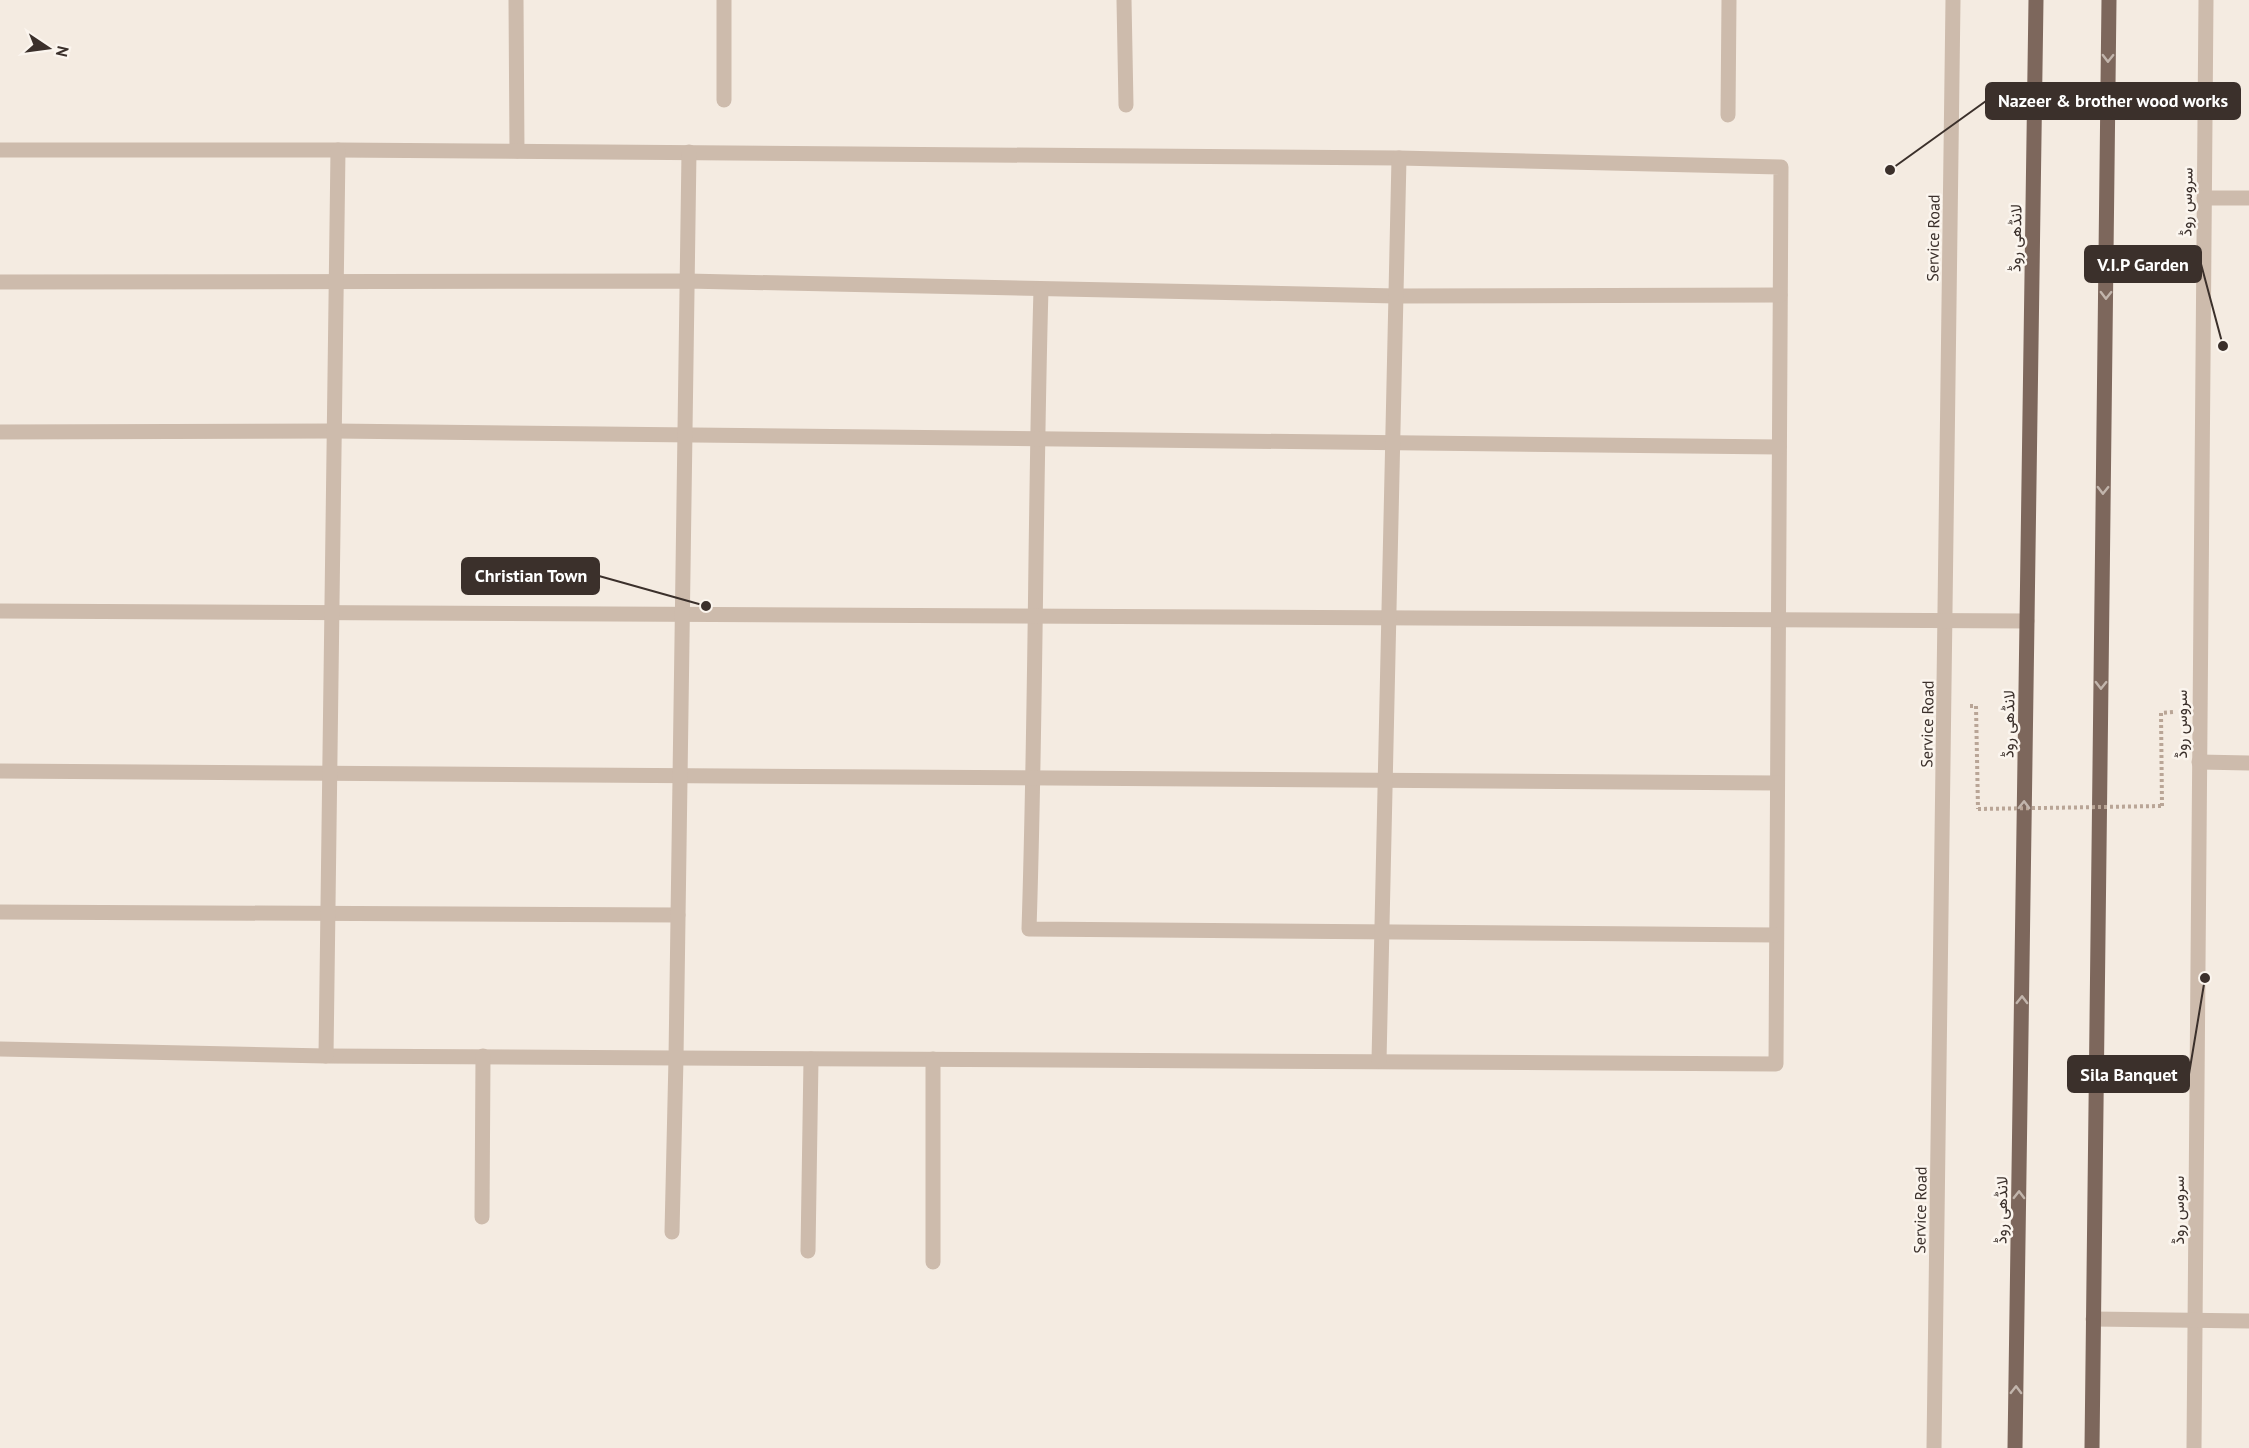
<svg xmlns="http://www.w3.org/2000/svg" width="2249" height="1448" viewBox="0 0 2249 1448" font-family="'PT Sans',Vazirmatn,sans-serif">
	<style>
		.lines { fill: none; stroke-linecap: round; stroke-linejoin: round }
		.path { stroke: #b9a596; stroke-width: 4; stroke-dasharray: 3 3; stroke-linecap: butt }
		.service { stroke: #cdbbac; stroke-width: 15 }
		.minor { stroke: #cdbbac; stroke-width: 15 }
		.primary { stroke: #7d675c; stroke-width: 15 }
		.path-bridge { stroke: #b9a596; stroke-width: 4; stroke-dasharray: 3 3; stroke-linecap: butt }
		.oneway { stroke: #c2b5ac }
		.labels { text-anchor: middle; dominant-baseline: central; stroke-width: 5; stroke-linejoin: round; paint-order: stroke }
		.street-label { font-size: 16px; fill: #3b302b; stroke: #fbf5ee }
		.leader { fill: none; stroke: #3b302b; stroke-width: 2 }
		.callout-dot { fill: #3b302b; stroke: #fbf5ee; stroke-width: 2 }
		.callout { fill: #3b302b; stroke: #3b302b; stroke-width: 2 }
		.callout-label { font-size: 18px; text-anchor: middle; font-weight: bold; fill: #fff }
	</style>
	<rect width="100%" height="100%" fill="#f4ebe1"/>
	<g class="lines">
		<g class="path">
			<path d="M1970 706H1976L1978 809"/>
			<path d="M2162 806 2161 713 2174 712"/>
		</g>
		<g class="service">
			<path d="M1728 115 1729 0"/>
			<path d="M1934 1448 1953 0"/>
			<path d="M2194 1448 2206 0"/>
		</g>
		<g class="minor">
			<path d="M516 0 517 151"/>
			<path d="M1124 0 1126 105"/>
			<path d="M724 100V0"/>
			<path d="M0 150H338L1399 158 1781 167 1776 1064 326 1056 0 1049"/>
			<path d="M2204 198H2249"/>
			<path d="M0 282 687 281 1396 296 1780 295"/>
			<path d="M1041 289C1035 502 1036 716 1029 929L1776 935"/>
			<path d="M0 432 335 431 1779 447"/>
			<path d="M0 611 2027 621"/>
			<path d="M2199 762 2249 763"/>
			<path d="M0 771 1777 783"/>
			<path d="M0 912 678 915"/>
			<path d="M326 1056 338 150"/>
			<path d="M1379 1061 1399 158"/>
			<path d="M482 1217 483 1056"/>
			<path d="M672 1232 676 1058 689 152"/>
			<path d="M808 1251 811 1059"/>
			<path d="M933 1262V1059"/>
			<path d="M2093 1319 2249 1321"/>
		</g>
		<g class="primary">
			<path d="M2015 1448 2036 0"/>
			<path d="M2092 1448 2109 0"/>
		</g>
		<path class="path-bridge" d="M1978 809 2162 806"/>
	</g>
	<defs><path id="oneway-chevron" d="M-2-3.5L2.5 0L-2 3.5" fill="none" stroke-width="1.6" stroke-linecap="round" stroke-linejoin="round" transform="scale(1.5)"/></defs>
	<g class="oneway">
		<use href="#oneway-chevron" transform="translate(2108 58) rotate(91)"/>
		<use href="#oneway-chevron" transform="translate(2106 295) rotate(91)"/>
		<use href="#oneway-chevron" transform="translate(2103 490) rotate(91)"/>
		<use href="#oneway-chevron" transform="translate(2101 685) rotate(91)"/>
		<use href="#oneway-chevron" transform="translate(2024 805) rotate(-89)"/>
		<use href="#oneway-chevron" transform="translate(2022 1000) rotate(-89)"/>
		<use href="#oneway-chevron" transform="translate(2019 1195) rotate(-89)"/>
		<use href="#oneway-chevron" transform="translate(2016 1390) rotate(-89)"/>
	</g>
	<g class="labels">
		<g class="street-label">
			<text transform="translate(2186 202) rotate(-89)">سروس روڈ</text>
			<text transform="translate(1933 238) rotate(-89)">Service Road</text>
			<text transform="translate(2015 238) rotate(-89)">لانڈھی روڈ</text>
			<text transform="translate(1927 724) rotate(-89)">Service Road</text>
			<text transform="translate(2008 724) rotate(-89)">لانڈھی روڈ</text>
			<text transform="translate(2181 724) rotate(-90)">سروس روڈ</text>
			<text transform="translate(1920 1210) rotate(-89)">Service Road</text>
			<text transform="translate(2001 1210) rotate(-89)">لانڈھی روڈ</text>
			<text transform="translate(2178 1210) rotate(-90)">سروس روڈ</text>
		</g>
	</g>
	<path class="leader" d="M1890 170L1986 101M2223 346L2201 264M706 606L599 576M2205 978L2189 1074"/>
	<g class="callout-dot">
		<circle cx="1890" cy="170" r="6"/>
		<circle cx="2223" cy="346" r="6"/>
		<circle cx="706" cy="606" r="6"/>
		<circle cx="2205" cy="978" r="6"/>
	</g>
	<g class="callout">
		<rect x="1986" y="83" width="254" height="36" rx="6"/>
		<rect x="2085" y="246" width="116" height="36" rx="6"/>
		<rect x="462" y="558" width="137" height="36" rx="6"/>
		<rect x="2068" y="1056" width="121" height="36" rx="6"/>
	</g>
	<g class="callout-label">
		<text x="2113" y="107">Nazeer &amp; brother wood works</text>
		<text x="2143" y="271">V.I.P Garden</text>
		<text x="531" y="582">Christian Town</text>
		<text x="2129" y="1081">Sila Banquet</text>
	</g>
	<g transform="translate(48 48) rotate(103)" stroke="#fbf5ee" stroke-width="4.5" paint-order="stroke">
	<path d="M0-4.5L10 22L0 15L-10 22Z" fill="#3b302b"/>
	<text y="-9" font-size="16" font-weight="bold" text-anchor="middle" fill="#3b302b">N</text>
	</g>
</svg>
